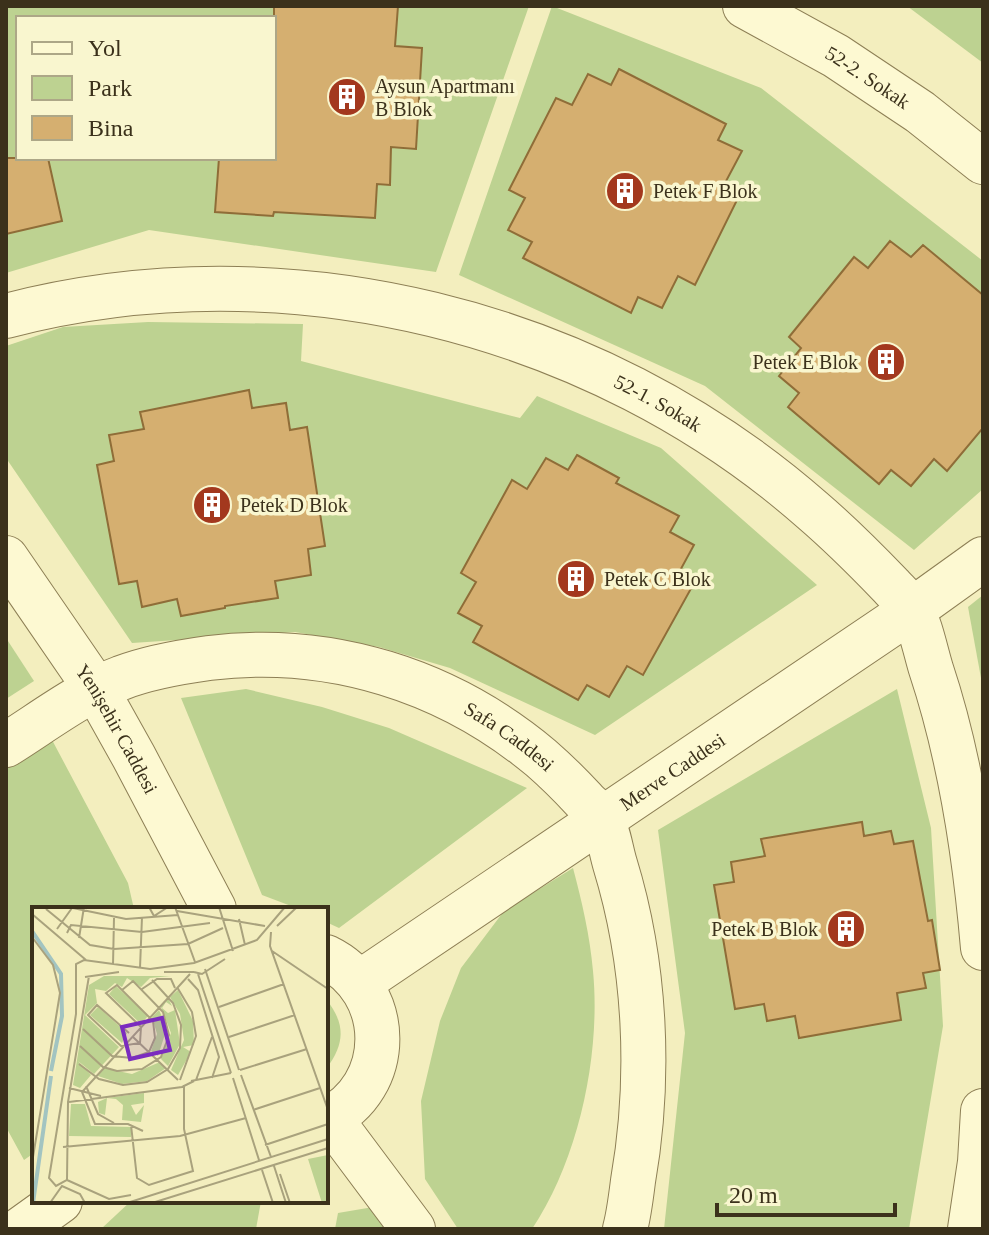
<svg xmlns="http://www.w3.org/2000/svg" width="989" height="1235" viewBox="0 0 989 1235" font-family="Georgia,serif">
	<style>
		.green { fill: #bdd291; fill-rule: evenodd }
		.building { fill: #d5af70; stroke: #8f6d38; stroke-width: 2 }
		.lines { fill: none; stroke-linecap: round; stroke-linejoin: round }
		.street-casing { stroke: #8d7f55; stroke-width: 46 }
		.street { stroke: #fdf9d2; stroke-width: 44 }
		.labels { text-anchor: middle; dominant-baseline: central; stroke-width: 7; stroke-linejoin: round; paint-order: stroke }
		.street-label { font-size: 20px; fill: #3b311b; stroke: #f9f6cf }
		.poi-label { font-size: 20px; fill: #3b311b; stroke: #f9f6cf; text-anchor: start }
		.inset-river { fill: none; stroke: #a2c4c1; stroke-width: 4 }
		.inset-road { fill: none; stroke: #a9a27d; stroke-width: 2 }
		.view { fill: #7b2cbf; fill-opacity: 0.15; stroke: #7b2cbf; stroke-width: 4 }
		.inset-edge { fill: none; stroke: #3b311b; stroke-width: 4 }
	</style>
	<rect width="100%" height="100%" fill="#f3eebe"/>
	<g class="green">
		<path d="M6 6H529L436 272 149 230 6 273ZM18 18H274V158H18Z"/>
		<path d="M552 6 761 88 983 261V489L914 550 705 386 459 275Z"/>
		<path d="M907 6H983V63Z"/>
		<path d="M148 322 303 324 301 361 520 418 537 396 661 448 817 585 595 735 450 668 379 647 295 632 132 643 6 458V346L63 327Z"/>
		<path d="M983 595V689L968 607Z"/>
		<path d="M6 638 34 681 6 699Z"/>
		<path d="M246 689 322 707 389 728 527 788 339 928 326 922V909H299L262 895 181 698Z"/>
		<path d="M897 689 931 828 943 1026 909 1229H664L685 1033 658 830Z"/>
		<path d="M51 738 128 883 134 909H34V1153L24 1160 6 1127V765Z"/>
		<path d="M573 868C582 902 590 936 593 971 601 1054 579 1159 532 1229H458L425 1179 421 1101 440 1021 461 968 504 911Z"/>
		<path d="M326 999C346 1024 345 1044 326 1069Z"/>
		<path d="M131 1201H261L256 1229H101Z"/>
		<path d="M385 1205 400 1229H335L338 1213Z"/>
	</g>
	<g class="building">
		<path d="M274 6H398L395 46 422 48 416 149 391 147 390 185 377 184 375 218 274 212 273 216 215 212 219 158H274Z"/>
		<path d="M619 69 726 124 718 140 742 151 725 183 741 192 695 285 678 276 662 308 638 297 631 313 523 258 532 242 508 230 525 198 509 190 556 98 572 105 588 74 611 85Z"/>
		<path d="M6 158H48L62 221 6 234Z"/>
		<path d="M890 241 911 257 923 245 983 295V428L947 471 934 459 911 486 891 470 879 484 788 407 799 393 779 376 801 348 789 337 854 257 868 268Z"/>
		<path d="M249 390 252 408 286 403 290 430 307 427 325 546 308 549 311 575 275 581 278 598 225 606V608L181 616 177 599 142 607 137 581 119 584 97 465 114 461 109 435 144 429 140 412Z"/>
		<path d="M577 455 619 478 616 483 679 516 670 532 694 545 677 576 693 585 643 675 627 666 609 697 587 685 578 700 473 642 482 626 458 613 476 582 461 573 512 480 527 489 546 458 568 470Z"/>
		<path d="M862 822 864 836 891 831 894 844 913 841 928 921 932 920 940 970 923 973 926 988 897 993 901 1020 799 1038 795 1016 767 1021 764 1004 735 1009 714 885 734 882 731 862 765 856 761 839Z"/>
	</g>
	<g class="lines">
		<g class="street-casing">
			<g id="street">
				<path id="s1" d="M745 6 836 56 920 112 983 162"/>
				<path id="s2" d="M6 316C285 243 596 320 812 510 840 534 865 559 890 585 897 593 907 601 912 611 920 623 926 653 931 669 961 759 975 854 983 948"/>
				<path id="s3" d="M6 558 96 689 134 757 214 909"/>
				<path id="s4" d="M6 745C43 722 80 693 121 678 149 667 180 662 209 658 330 643 448 680 541 758 556 771 570 785 584 800 589 806 597 811 601 818 608 829 611 851 615 864 646 965 651 1078 633 1181 631 1197 629 1214 625 1229"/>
				<path d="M326 957C394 990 395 1087 326 1120"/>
				<path id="s5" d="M359 983 912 610 983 559"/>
				<path d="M330 1118 413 1229"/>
				<path d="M21 1229 60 1201"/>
				<path d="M970 1229 980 1162 983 1111"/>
			</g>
		</g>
		<use href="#street" class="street"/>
	</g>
	<defs>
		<g id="building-disc" transform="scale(2)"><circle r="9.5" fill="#a3381e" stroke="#f9f6cf"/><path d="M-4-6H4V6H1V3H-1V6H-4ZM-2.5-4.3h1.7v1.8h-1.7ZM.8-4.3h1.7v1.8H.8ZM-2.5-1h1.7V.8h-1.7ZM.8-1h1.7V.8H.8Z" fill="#fff"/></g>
	</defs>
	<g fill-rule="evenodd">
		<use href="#building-disc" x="347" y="97"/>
		<use href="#building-disc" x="625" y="191"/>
		<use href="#building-disc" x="886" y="362"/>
		<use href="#building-disc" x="212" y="505"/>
		<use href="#building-disc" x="576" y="579"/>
		<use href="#building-disc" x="846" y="929"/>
	</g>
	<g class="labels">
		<g class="street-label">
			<text stroke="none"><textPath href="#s1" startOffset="142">52-2. Sokak</textPath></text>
			<text stroke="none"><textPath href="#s2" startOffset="674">52-1. Sokak</textPath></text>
			<text stroke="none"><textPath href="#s3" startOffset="204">Yenişehir Caddesi</textPath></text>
			<text stroke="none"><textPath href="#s4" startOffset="542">Safa Caddesi</textPath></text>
			<text stroke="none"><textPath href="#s5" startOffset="378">Merve Caddesi</textPath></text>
		</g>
		<g class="poi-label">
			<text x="375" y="86">Aysun Apartmanı<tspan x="375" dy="23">B Blok</tspan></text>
			<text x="653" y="191">Petek F Blok</text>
			<text x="858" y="362" text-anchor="end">Petek E Blok</text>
			<text x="240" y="505">Petek D Blok</text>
			<text x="604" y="579">Petek C Blok</text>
			<text x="818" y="929" text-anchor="end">Petek B Blok</text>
		</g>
	</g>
	<g transform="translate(32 907)">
		<rect width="296" height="296" fill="#f3eebe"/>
		<path d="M72 69H139L118 71 109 80 95 71 90 80 83 76 74 84 63 82 65 96 53 108 87 140 62 167 46 154 59 168 48 181 41 178 57 78ZM84 79 116 109 109 117 77 87ZM146 83 161 114 162 138 151 140 159 145 146 168 139 163 152 133 148 107 138 90ZM136 91 140 99 134 95 130 101 136 106 143 103 148 137 136 159 129 152 139 126 129 100ZM66 100 95 126 90 136 58 108ZM127 103 135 121 126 149 119 144 125 127 120 110ZM128 155 134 161 115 174 90 177 66 169 72 161 100 167ZM112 186V196L99 198 104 208 112 198 109 215 90 213 91 198 84 192 75 191 73 208 67 206 66 195 75 191ZM39 197H53L59 219 99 220V230L37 229ZM296 248V296H290L276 252Z" fill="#bdd291"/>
		<path class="inset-river" d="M0 24 29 67 30 109 19 164M1 296 19 169"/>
		<path class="inset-road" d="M36 0 94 12 146 8M117 0 122 9 136 0M143 0 163 55M187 0 201 44M14 2 58 38 82 42 156 37 191 21M145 4 233 19M0 7 54 53M207 12 213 38M245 19 265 0M25 22 40 1M239 25 238 39 296 203M35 26 39 18 110 25 178 16M0 30 21 58 28 86 0 256M47 31 52 0M240 44 296 82M81 58 82 11M108 61 110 10M173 62 207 163M132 65H162M162 65 170 67 193 52M166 67 199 166M57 69 36 195 35 273 24 279 17 271 44 107V57L52 53 118 62 162 56 225 33 253 0M53 70 87 65M156 72 166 83 187 150 180 171M145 80 160 105 164 129 148 173M110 82 125 72H139L143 81M187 100 252 77M51 122 80 149 100 151 117 145 123 131 121 114 85 78 74 86 109 120 108 136 89 139 56 108 65 98 97 126M101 130 146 173M197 130 263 108M48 139 71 160 85 164 110 162 129 150 137 128 131 105 101 74 90 83M47 157 67 172 91 178 115 175 136 162 148 141 149 118 141 96 120 73M208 163 275 142M209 168 239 250M201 171 227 253M164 173 180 130M159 174 199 166M54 179 66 207 82 216M37 181 69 189M37 195 150 180 162 174M221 203 288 181M99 218 105 271 117 278 161 264 152 222V178M111 224 96 217H63L50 185 158 67M233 238 296 217M31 240 148 229 214 211M242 259 254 296M230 263 241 296M248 267 258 296M35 273 77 292 99 288M18 296 30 279 48 287 53 296M95 296 296 232M120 296 296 241"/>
		<path class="view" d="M130 111 138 143 98 152 90 120Z"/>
		<rect width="296" height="296" class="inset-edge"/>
	</g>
	<rect width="989" height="1235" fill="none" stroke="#3b311b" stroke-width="16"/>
	<rect x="16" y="16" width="260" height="144" fill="#f9f6cf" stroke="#ada787" stroke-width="2"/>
	<rect x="32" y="42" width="40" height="12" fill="#fdf9d2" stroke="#ada787" stroke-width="2"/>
	<text x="88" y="56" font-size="24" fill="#3b311b">Yol</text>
	<rect x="32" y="76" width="40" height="24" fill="#bdd291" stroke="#ada787" stroke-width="2"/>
	<text x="88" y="96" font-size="24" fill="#3b311b">Park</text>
	<rect x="32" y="116" width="40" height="24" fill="#d5af70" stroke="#ada787" stroke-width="2"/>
	<text x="88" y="136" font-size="24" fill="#3b311b">Bina</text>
	<path d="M717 1203v12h178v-12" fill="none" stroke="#3b311b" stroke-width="4"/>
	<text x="729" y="1203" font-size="24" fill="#3b311b" stroke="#f9f6cf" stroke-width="6" paint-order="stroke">20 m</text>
</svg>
